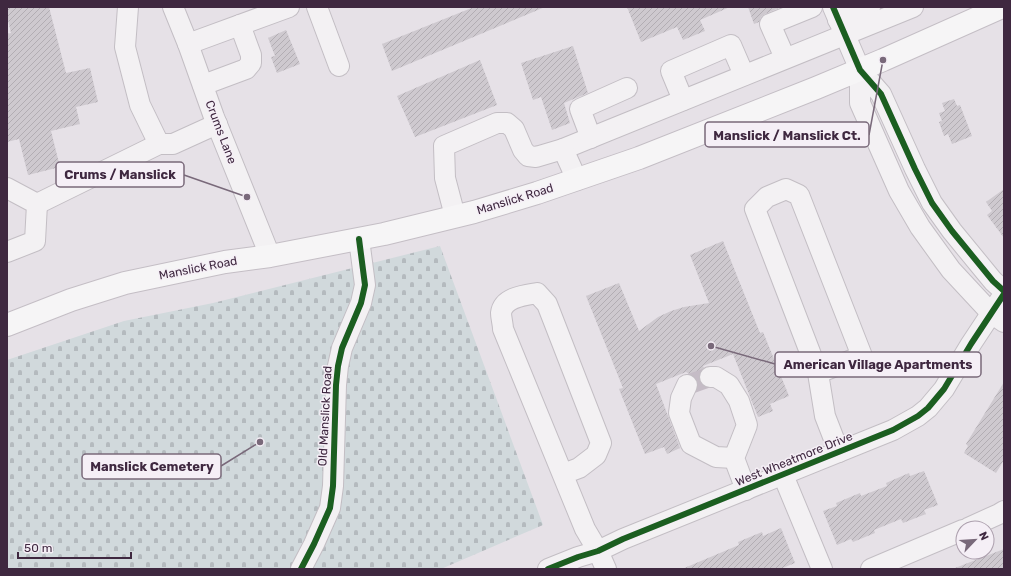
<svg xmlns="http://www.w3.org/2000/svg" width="1011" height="576" font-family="Rubik,sans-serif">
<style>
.cemetery{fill:url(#cemetery-stones)}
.building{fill:url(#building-hatch)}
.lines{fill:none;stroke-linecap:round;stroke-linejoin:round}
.minor-tunnel{stroke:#c5bcc6;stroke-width:20;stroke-dasharray:20 10;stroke-linecap:butt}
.minor-casing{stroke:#c3bec4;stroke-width:22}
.major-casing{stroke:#c4bec5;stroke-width:24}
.minor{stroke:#f3f1f3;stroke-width:20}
.major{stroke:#f6f5f6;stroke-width:22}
.cycleway-casing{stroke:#f5eff6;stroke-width:8}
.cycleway{stroke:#1b5e20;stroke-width:6}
.labels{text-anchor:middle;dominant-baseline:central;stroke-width:3;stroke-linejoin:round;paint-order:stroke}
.street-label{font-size:12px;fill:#3f2840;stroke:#f5eff6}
.leader{fill:none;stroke:#79697a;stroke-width:1.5}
.callout-dot{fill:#79697a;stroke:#f5eff6;stroke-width:1.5}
.callout{fill:#f5eff6;stroke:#79697a;stroke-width:1.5}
.callout-label{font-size:13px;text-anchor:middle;font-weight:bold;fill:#3f2840}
</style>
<defs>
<pattern id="cemetery-stones" width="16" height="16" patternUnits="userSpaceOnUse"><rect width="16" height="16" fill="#d1d9dc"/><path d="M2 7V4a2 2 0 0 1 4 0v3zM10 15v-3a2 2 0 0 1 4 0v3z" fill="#b4babe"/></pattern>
<pattern id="building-hatch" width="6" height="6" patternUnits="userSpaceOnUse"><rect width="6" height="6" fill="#cec9cf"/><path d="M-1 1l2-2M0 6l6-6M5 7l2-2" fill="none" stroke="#b2adb3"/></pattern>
</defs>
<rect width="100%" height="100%" fill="#e6e1e7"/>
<!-- cemetery -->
<path class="cemetery" d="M440 246 543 525 441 569H7V360L124 321 213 303Z"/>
<!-- building -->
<g class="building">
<path d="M7 7H49L66 73 90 68 98 102 76 107 80 124 51 131 60 167 28 175 19 139 7 142V34L11 33 7 16Z"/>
<path d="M474 7H545L392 71 382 44Z"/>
<path d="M627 7H730L700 20 705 31 683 40 677 27 641 42Z"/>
<path d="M748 7H781L765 14 761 17 759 22 754 24Z"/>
<path d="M286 30 300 64 277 73 271 57 275 56 268 38Z"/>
<path d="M573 46 588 93 564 103 570 123 552 130 541 97 533 100 521 63Z"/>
<path d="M480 60 497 105 415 137 397 96Z"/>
<path d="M954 99 957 106 960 105 972 136 952 144 948 134 944 136 939 122 942 121 939 113 945 111 942 103Z"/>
<path d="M1004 189V238L987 215 992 211 986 202Z"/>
<path d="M723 241 760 333 763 332 789 396 770 404 773 411 758 417 733 354 703 366 704 368 700 372 699 377 702 385 698 386 696 378 686 372 656 384 680 448 667 454 664 447 645 454 619 389 623 388 586 296 619 283 639 331 658 317 671 311 684 307 709 303 690 255Z"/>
<path d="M1004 382V460L996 473 964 453 968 446 966 444Z"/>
<path d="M924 471 938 505 924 510 926 514 903 523 901 519 874 530 875 533 853 542 851 539 837 545 823 511 837 506 836 503 860 493 861 496 887 486 886 483 909 473 910 476Z"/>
<path d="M781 528 795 563 780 569H682L739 545 738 542 762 532 763 536Z"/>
<path d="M1004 549V569H955V568Z"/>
</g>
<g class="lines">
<!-- minor-tunnel -->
<path class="minor-tunnel" d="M687 385 710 377"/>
<!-- minor casing -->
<g class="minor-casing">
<g id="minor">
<path d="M128 7 125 47 140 105 159 144H173L217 124"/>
<path d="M173 7 188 44 214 117 270 256"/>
<path d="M317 7 339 66"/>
<path d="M833 7 860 70 881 94 915 169 932 203 952 231 993 281 1004 291"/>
<path d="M838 20 870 7"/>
<path d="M188 44 289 7"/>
<path d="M785 58 770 24 812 7"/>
<path d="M860 70V103L899 191 920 227 951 270 991 313 1004 322"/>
<path d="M203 85 246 69 251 63V55L240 25"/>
<path d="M683 100 671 71 731 45 744 75"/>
<path d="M591 138 580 109 627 88"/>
<path d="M563 149 913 7"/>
<path d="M7 188 37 204 35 241 7 252"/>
<path d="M37 204 159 144"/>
<path d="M455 216 445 178 444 146 497 123H507L514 129 523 150 528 156 536 157 563 149 577 180"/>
<path d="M818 373 755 209 767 197 786 189 799 195 862 356 818 373 825 416 839 452"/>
<path d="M710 377H716L729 385 739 401 747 425 734 458 746 490"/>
<path d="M687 385 681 398 679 413 691 444 716 457 734 458"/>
<path d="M563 474 579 468 596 455 601 443 547 304 537 293C525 295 503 297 501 313 501 318 503 324 503 329L585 529 598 551 606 569"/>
<path d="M783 475 822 569"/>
<path d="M968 528 999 514 1004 511"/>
<path d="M301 569 314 544 330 508 333 486 336 385 338 366 342 348 361 303 365 285 359 239"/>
<path d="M548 569 578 557 598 551 623 539 893 430 918 416 928 408 944 389 971 344 1004 294"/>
<path d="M871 569 963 530"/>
</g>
</g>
<!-- major casing -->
<g class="major-casing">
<path id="major" d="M7 325 71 300 125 283 225 262 270 256 384 234 474 212 537 193 639 158 816 88 883 60 1002 7"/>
</g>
<!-- minor -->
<use href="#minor" class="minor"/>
<!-- major -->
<use href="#major" class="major"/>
<!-- cycleway casing -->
<g class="cycleway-casing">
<g id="cycleway">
<path d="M833 7 860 70 881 94 915 169 932 203 952 231 993 281 1004 291"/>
<path d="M301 569 314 544 330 508 333 486 336 385 338 366 342 348 361 303 365 285 359 239"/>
<path d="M548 569 578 557 598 551 623 539 893 430 918 416 928 408 944 389 971 344 1004 294"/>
</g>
</g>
<!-- cycleway -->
<use href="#cycleway" class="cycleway"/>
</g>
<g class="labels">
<!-- street labels -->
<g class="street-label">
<text transform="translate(221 132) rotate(69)">Crums Lane</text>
<text transform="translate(515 199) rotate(-17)">Manslick Road</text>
<text transform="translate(198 268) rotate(-11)">Manslick Road</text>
<text transform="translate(325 416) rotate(-87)">Old Manslick Road</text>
<text transform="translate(794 459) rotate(-22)">West Wheatmore Drive</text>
</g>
</g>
<!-- callouts -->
<path class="leader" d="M883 60L869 135M247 197L184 175M711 346L775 364M260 442L221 466"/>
<g class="callout-dot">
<circle cx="883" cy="60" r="4"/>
<circle cx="247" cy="197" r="4"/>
<circle cx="711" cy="346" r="4"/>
<circle cx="260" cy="442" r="4"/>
</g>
<g class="callout">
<rect x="705" y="122" width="164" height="25" rx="4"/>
<rect x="56" y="162" width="128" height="25" rx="4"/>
<rect x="775" y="352" width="206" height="25" rx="4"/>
<rect x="82" y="454" width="139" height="25" rx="4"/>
</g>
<g class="callout-label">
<text x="787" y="140">Manslick / Manslick Ct.</text>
<text x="120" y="179">Crums / Manslick</text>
<text x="878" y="369">American Village Apartments</text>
<text x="152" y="471">Manslick Cemetery</text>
</g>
<!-- border -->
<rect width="1011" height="576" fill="none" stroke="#3f2840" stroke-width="16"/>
<!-- north arrow -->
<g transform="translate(975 540) rotate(65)"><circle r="19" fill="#f5eff6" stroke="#ac9fad"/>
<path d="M0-3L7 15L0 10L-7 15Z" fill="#79697a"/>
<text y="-6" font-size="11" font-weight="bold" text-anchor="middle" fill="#3f2840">N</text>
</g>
<!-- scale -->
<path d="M18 552v6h113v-6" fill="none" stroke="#3f2840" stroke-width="2"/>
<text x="24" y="552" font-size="12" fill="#3f2840" stroke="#f5eff6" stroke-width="3" paint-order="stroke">50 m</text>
</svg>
